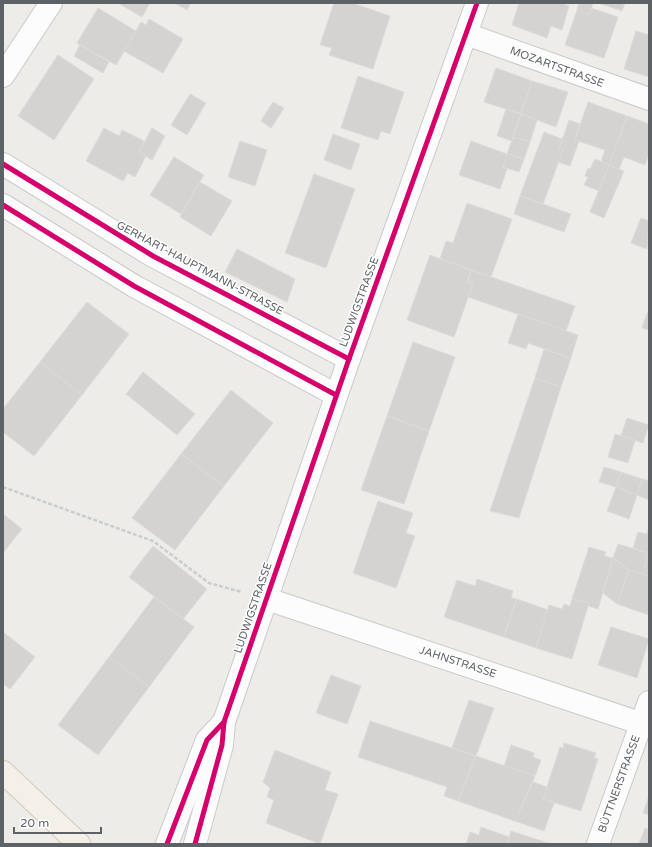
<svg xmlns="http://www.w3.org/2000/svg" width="652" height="847" font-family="'Varela Round',sans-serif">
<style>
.building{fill:#d4d3d1;stroke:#dddbd8}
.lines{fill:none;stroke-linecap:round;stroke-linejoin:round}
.street-casing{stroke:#c9c9c9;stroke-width:24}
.secondary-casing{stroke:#cacaca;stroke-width:24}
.primary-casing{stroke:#d6cab6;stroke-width:24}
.path{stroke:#cacecb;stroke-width:2.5;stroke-dasharray:4 2;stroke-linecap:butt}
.street{stroke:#fcfcfc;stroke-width:22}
.secondary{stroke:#fcfcfc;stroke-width:22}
.primary{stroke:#f3f0e9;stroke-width:22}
.cycleway-casing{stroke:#fff;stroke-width:8}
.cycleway{stroke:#d6006c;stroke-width:5}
.labels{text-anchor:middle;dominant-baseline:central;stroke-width:3;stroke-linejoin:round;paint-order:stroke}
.street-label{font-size:11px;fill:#5d6266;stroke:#fff}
</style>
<rect width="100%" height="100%" fill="#eeece8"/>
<!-- building -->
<g class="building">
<path d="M118 3H150L142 17Z"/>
<path d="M174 3H191L187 10Z"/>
<path d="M334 3H352L390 16 373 69 329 55 332 48 320 45Z"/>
<path d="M519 3H565L564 4 569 6 562 30 551 26 547 38 512 25Z"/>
<path d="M579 3H593L589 15 577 10Z"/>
<path d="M598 3H625L622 11Z"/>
<path d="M98 8 136 31 116 65 77 43Z"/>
<path d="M591 8 618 17 604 58 565 45 577 10 589 15Z"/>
<path d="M149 19 183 39 163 73 124 51 141 22 146 25Z"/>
<path d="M636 31 649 35V77L624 69Z"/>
<path d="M80 45 109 62 103 73 74 56Z"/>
<path d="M58 55 94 79 54 140 18 116Z"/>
<path d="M496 68 532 81 521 114 484 102Z"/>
<path d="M358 76 404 92 390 134 381 131 378 140 341 128Z"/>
<path d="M532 81 568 92 556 127 521 114Z"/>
<path d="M190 94 206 103 187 135 171 125Z"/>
<path d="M273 102 284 108 271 128 261 121Z"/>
<path d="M588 102 627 116 609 165 601 162 605 150 575 140Z"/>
<path d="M506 109 521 114 512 141 497 136Z"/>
<path d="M521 114 537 120 530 142 513 137Z"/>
<path d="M627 116 649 124V153L645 165 624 157 619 169 609 165Z"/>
<path d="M569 120 580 124 575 140 579 141 570 166 558 162 563 150 559 149Z"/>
<path d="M104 128 119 136 122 130 144 141 139 152 146 156 135 177 128 173 123 181 86 161Z"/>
<path d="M152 128 165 136 152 160 139 152Z"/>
<path d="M544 132 562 139 559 149 563 150 543 204 520 196Z"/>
<path d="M333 134 360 144 351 170 324 160Z"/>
<path d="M513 137 530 142 524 159 507 154Z"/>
<path d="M240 141 267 150 255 186 228 177Z"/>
<path d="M471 141 507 154 503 167 507 169 500 189 459 175Z"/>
<path d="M507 154 524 159 519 172 503 167Z"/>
<path d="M174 157 204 175 181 214 150 195Z"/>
<path d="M595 159 609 165 599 191 584 185 588 177 585 176 588 168 590 169Z"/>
<path d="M609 165 624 171 604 218 590 212Z"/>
<path d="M314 174 355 189 326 268 285 253Z"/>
<path d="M200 182 232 201 211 236 180 217Z"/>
<path d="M520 196 571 214 564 232 514 214Z"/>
<path d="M467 203 512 219 491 277 440 259 446 241 453 243Z"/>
<path d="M641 218 649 221 647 249 631 243Z"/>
<path d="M237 249 295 279 287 302 225 272Z"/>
<path d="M430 255 471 270 467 282 473 284 454 337 407 320Z"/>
<path d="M471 270 575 306 566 331 468 297 473 284 467 282Z"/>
<path d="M87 302 129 334 82 395 40 362Z"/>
<path d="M647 313H649V330L642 328Z"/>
<path d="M518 314 578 335 571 358 528 343 526 349 508 343Z"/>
<path d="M413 342 455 357 429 431 387 416Z"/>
<path d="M544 349 571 358 561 387 535 378Z"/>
<path d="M40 362 82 395 34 456 3 432V409Z"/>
<path d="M143 372 195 414 177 435 126 394Z"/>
<path d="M535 378 561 387 519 518 490 511Z"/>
<path d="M231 390 273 423 224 486 181 454Z"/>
<path d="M387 416 429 431 404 504 361 490Z"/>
<path d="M627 418 649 425 643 443 621 436Z"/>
<path d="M615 434 635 440 628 463 608 457Z"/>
<path d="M181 454 224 486 175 550 132 518Z"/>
<path d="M604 467 621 472 616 487 599 482Z"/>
<path d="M621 472 642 479 637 495 616 487Z"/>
<path d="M642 479 649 481V500L637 495Z"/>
<path d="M616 487 637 495 629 519 607 511Z"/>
<path d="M378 501 413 513 406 533 415 536 396 588 353 573Z"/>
<path d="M3 514 22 529 3 553Z"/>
<path d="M649 527V553L633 548 638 532 647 534Z"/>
<path d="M618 544 648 553 643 575 629 570 613 558Z"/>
<path d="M153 546 207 589 183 619 129 577Z"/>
<path d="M589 547 606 552 604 556 613 558 598 609 588 606 589 603 572 599Z"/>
<path d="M648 553H649V576L643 575Z"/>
<path d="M613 558 629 570 617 604 603 593Z"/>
<path d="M629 570 649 576V615L617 604Z"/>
<path d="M477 579 513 591 511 598 517 599 504 637 444 617 457 580 475 586Z"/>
<path d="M154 597 194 627 149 687 109 657Z"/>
<path d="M517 599 548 610 536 648 504 637Z"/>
<path d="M572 599 589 603 572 659 536 648 549 605 562 609 564 604 570 606Z"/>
<path d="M611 627 649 639 637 678 598 665Z"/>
<path d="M3 632 35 657 10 689 3 684Z"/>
<path d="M109 657 149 687 98 755 58 725Z"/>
<path d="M331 675 361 686 347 724 316 713Z"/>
<path d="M469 700 494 708 476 756 452 748Z"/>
<path d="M370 721 476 756 458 801 444 796 447 787 358 757Z"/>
<path d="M564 743 596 753 594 758 598 759 581 811 543 799 560 747 563 748Z"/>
<path d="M511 745 534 753 533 757 541 760 535 776 504 766Z"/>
<path d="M275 750 331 772 325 790 338 794 320 844 266 823 274 800 267 797 270 788 263 782Z"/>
<path d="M476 756 535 776 515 821 458 801Z"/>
<path d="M533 782 547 787 543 799 554 803 544 831 515 821Z"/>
<path d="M649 796V815L643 813Z"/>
<path d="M481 827 509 837 507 844H466L470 832 479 835Z"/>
<path d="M645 828 649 830V844H639Z"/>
<path d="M511 831 551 844H507Z"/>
</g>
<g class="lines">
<!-- street casing -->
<g class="street-casing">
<g id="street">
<path d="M466 34 649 99"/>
<path d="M3 76 51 3"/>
<path d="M3 164 153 256 349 359"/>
<path d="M3 205 134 286 336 395"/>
<path d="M267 599 649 726"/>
<path d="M598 844 649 702"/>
</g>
</g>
<!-- secondary casing -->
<g class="secondary-casing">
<g id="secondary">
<path d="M167 844 207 740 224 722"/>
<path d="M195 844 222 745 224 722 349 359 477 3"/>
</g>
</g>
<!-- primary casing -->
<g class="primary-casing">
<path id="primary" d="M3 772 79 844"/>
</g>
<!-- path -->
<path class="path" d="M3 487 153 541 209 583 242 592"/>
<!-- street -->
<use href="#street" class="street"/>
<!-- secondary -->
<use href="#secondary" class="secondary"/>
<!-- primary -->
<use href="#primary" class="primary"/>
<!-- cycleway casing -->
<g class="cycleway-casing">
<g id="cycleway">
<path d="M3 164 153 256 349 359"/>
<path d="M3 205 134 286 336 395"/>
<path d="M167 844 207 740 224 722"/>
<path d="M195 844 222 745 224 722 349 359 477 3"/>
</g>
</g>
<!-- cycleway -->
<use href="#cycleway" class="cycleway"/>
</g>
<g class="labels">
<!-- street labels -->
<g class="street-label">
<text transform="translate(557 67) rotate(20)">MOZARTSTRASSE</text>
<text transform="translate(200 268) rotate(28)">GERHART-HAUPTMANN-STRASSE</text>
<text transform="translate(359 302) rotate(-70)">LUDWIGSTRASSE</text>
<text transform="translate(253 608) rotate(-71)">LUDWIGSTRASSE</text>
<text transform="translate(458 662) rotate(18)">JAHNSTRASSE</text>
<text transform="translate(619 784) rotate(-70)">BÜTTNERSTRASSE</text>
</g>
</g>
<!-- border -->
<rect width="652" height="847" fill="none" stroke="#5d6266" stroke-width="8"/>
<!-- scale -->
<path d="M14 827v6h87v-6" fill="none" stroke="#5d6266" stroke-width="2"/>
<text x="20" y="827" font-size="12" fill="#5d6266" stroke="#ffffff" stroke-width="3" paint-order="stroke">20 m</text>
</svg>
